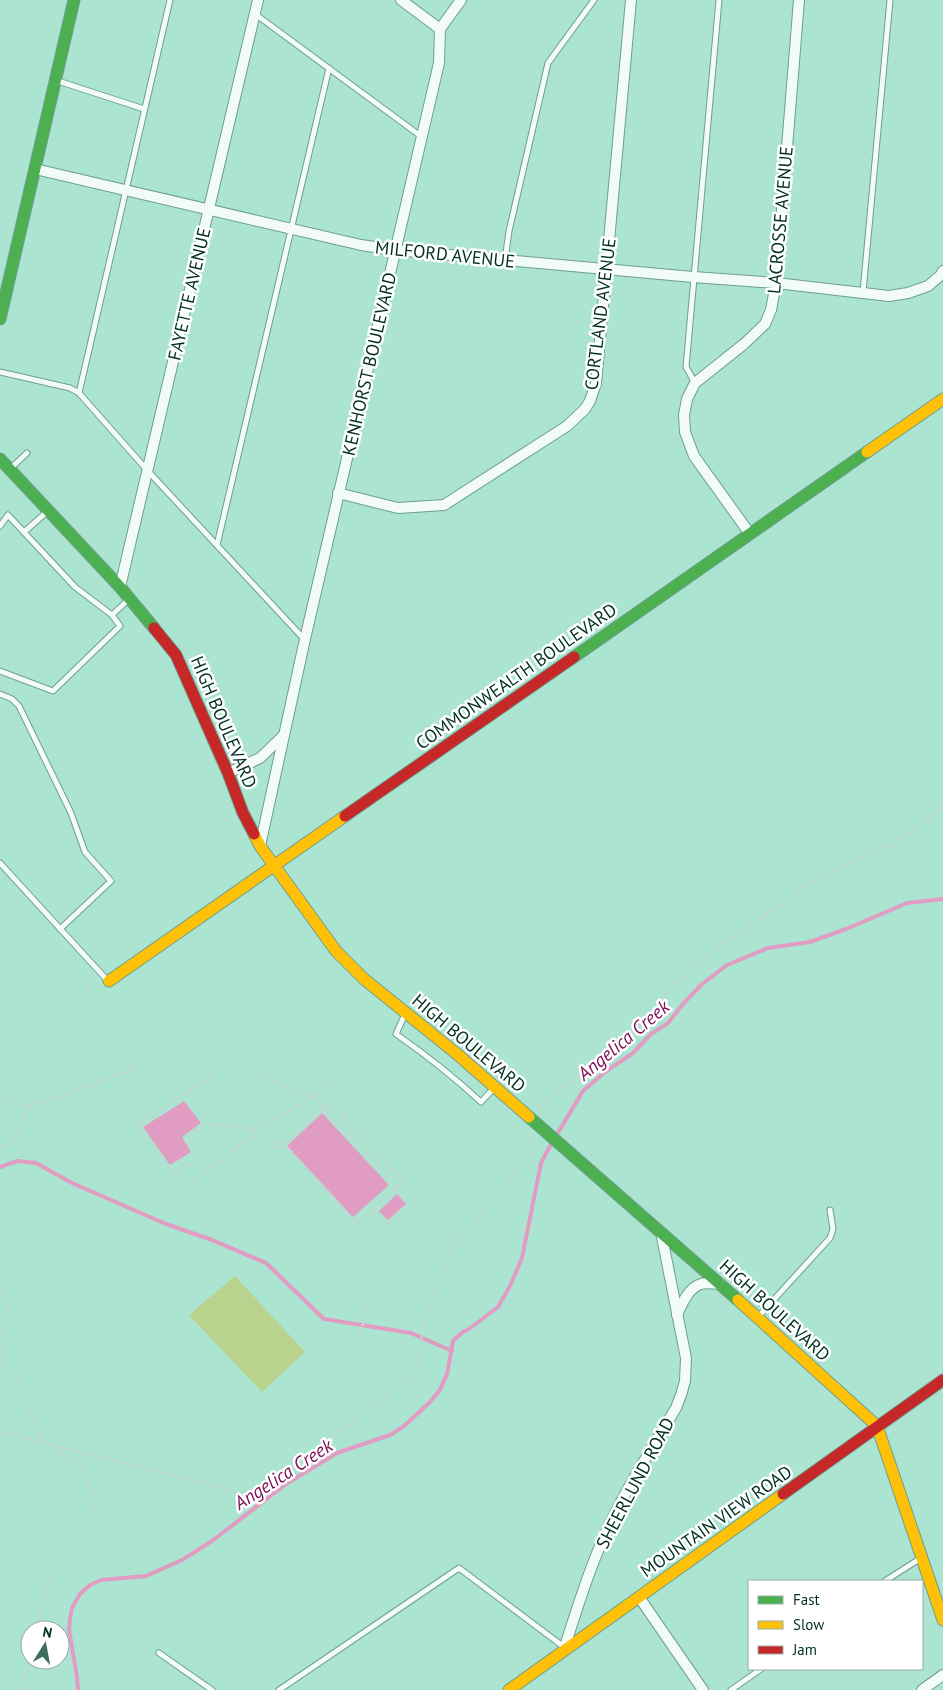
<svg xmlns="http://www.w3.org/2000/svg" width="943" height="1690" font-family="'PT Sans',sans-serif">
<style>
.green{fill:#b9d28c}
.water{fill:#e09cc3}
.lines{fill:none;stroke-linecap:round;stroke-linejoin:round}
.stream{stroke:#e09cc3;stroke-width:4}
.lane-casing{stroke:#6e9f90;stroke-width:7}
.street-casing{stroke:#6e9f90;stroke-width:12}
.fast-casing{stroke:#6e9f90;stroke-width:13}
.slow-casing{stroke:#6e9f90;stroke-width:13}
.jam-casing{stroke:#6e9f90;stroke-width:13}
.path{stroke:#c4d6cf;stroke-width:2.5;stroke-dasharray:2.5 2.5;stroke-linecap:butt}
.lane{stroke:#f2fbf8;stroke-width:5}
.street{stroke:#f2fbf8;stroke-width:10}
.fast{stroke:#4caf50;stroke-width:11}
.slow{stroke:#ffc107;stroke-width:11}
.jam{stroke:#c62828;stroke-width:11}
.labels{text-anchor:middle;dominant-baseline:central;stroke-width:5;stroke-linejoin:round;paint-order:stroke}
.street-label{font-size:18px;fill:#013023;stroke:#fff}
.water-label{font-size:19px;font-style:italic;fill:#801157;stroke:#fff}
</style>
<rect width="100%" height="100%" fill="#abe4d0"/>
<!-- green -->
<path class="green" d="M235 1276 305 1352 262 1392 189 1315Z"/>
<!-- water -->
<g class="water">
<path d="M184 1101 201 1123 182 1137 191 1152 170 1165 143 1127Z"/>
<path d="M322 1113 389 1185 353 1217 287 1146Z"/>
<path d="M397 1194 406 1204 388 1220 379 1211Z"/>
</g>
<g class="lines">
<!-- stream -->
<g class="stream">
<path d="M556 1136 583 1091 605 1072 633 1053 651 1034 668 1023 683 1004 701 985 727 965 768 948 810 942 846 929 907 903 943 899"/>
<path d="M0 1167 17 1161 36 1163 72 1183 166 1224 212 1240 266 1263 324 1319 411 1333 452 1351"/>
<path d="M78 1690 77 1677 69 1630 70 1619 72 1608 80 1594 90 1585 101 1580 146 1576 182 1560 212 1541 286 1484 337 1453 390 1435 404 1426 430 1402 440 1390 447 1374 453 1341 463 1332 469 1329 498 1307 510 1286 522 1258 541 1163 552 1142"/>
</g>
<!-- lane casing -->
<g class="lane-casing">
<g id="lane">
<path d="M170 0 79 393 147 470 304 639"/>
<path d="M255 14 422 137"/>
<path d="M58 81 144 109"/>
<path d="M505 260 509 231 548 63 594 0"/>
<path d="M863 292 890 0"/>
<path d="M0 372 70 388 79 393"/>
<path d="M695 383 686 367 719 0"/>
<path d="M10 469 27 453"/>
<path d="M0 526 8 515 75 587 112 615 120 626 53 691 0 671"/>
<path d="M24 532 48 511"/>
<path d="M217 545 329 68"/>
<path d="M112 615 129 599"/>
<path d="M0 694 12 699 19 706 71 813 85 852 111 881 60 929"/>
<path d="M0 863 108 981"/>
<path d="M405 1014 396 1034C426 1055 454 1077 481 1102L493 1089"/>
<path d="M758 1317 830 1238 833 1229 830 1210"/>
<path d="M885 1581 921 1558"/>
<path d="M159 1653 212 1690"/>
<path d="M279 1690 459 1568 564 1647"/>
<path d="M731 1690 761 1669"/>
</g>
</g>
<!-- street casing -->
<g class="street-casing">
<g id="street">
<path d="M401 0 440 29"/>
<path d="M35 169 361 245 395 250 693 277 776 283 889 296 908 293 928 286 941 275 943 271"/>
<path d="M338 493 398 508 444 505 567 426 585 409 590 401 596 383 631 0"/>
<path d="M750 534 694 456 685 432 684 415 687 399 695 383 744 344 765 324 771 310 776 283 799 0"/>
<path d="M120 587 258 0"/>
<path d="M228 773 260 758 284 735"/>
<path d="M260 846 305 639 439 63 440 29 461 0"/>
<path d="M677 1315C682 1304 688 1288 701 1284 706 1282 715 1284 721 1284"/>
<path d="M639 1597 703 1690"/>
<path d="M566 1649V1643C581 1596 596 1548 620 1504 637 1471 657 1440 676 1408L681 1395 685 1381 686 1358 661 1232"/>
<path d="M922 1690 943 1675"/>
</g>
</g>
<!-- fast casing -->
<g class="fast-casing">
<g id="fast">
<path d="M0 319 74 0"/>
<path d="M0 459 120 587 154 628"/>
<path d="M574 657 867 452"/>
<path d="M529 1117 738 1300"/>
</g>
</g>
<!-- slow casing -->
<g class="slow-casing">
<g id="slow">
<path d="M867 452 943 399"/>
<path d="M254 834 260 846 336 951 364 979 457 1054 529 1117"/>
<path d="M109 981 345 816"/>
<path d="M738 1300 877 1426 943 1620"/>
<path d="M509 1690 783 1494"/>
</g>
</g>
<!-- jam casing -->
<g class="jam-casing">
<g id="jam">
<path d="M154 628 176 655 228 773 243 813 254 834"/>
<path d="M345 816 574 657"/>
<path d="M783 1494 943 1380"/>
</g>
</g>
<!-- path -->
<g class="path">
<path d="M250 1069 262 1077 312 1097 338 1112 404 1180 398 1187"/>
<path d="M213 1074 138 1126 174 1175 199 1158 185 1138 204 1124 258 1129 312 1097 330 1085 338 1078"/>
<path d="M0 1095 29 1107"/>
<path d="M538 1107 618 1046 642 1024 679 980 709 955 824 873 891 846 943 807"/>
<path d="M322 1108 398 1187 357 1224 288 1148 268 1146 269 1142 287 1143 322 1108 326 1105"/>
<path d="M342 1116 346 1111"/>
<path d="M517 1138 518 1126"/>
<path d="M0 1148 16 1140 29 1107 135 1069 85 997 91 975"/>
<path d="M187 1186 252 1136 258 1129"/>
<path d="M374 1209 387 1223 407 1204 395 1189"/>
<path d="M452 1248 454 1221"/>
<path d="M0 1285 8 1306 0 1361 16 1377 41 1440"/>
<path d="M359 1346 367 1302"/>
<path d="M0 1431 251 1496 296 1468 416 1372 425 1319 452 1249 536 1148 525 1133"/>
<path d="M37 1630 50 1578 97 1505 81 1463 46 1443"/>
<path d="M22 1690 30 1658"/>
</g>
<!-- lane -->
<use href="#lane" class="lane"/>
<!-- street -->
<use href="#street" class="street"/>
<!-- fast -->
<use href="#fast" class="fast"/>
<!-- slow -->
<use href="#slow" class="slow"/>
<!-- jam -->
<use href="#jam" class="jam"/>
</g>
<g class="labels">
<!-- street labels -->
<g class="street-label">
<text transform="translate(780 220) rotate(-85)">LACROSSE AVENUE</text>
<text transform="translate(445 254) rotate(6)">MILFORD AVENUE</text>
<text transform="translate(189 294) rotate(-77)">FAYETTE AVENUE</text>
<text transform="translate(600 314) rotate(-83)">CORTLAND AVENUE</text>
<text transform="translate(369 364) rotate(-77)">KENHORST BOULEVARD</text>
<text transform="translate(516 676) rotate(-35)">COMMONWEALTH BOULEVARD</text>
<text transform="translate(224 722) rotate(67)">HIGH BOULEVARD</text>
<text transform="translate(469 1043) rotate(40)">HIGH BOULEVARD</text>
<text transform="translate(775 1310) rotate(42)">HIGH BOULEVARD</text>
<text transform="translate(635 1483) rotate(-62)">SHEERLUND ROAD</text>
<text transform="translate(716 1521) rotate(-35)">MOUNTAIN VIEW ROAD</text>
</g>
<!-- water labels -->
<g class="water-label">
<text transform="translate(623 1040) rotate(-40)">Angelica Creek</text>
<text transform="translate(283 1474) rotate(-33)">Angelica Creek</text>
</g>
</g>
<!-- legend -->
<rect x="748" y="1580" width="175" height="90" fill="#ffffff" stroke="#99aca7"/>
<rect x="758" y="1596" width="25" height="8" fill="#4caf50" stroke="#99aca7"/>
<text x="793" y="1605" font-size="15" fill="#013023">Fast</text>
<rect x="758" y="1621" width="25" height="8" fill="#ffc107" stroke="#99aca7"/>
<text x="793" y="1630" font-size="15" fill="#013023">Slow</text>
<rect x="758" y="1646" width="25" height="8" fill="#c62828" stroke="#99aca7"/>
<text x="793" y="1655" font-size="15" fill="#013023">Jam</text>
<!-- north arrow -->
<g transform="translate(45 1645) rotate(11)"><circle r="24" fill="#ffffff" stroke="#99aca7"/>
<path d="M0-4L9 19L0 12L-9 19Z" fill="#3c6f60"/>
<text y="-8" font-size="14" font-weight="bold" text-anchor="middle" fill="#013023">N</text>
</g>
</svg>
